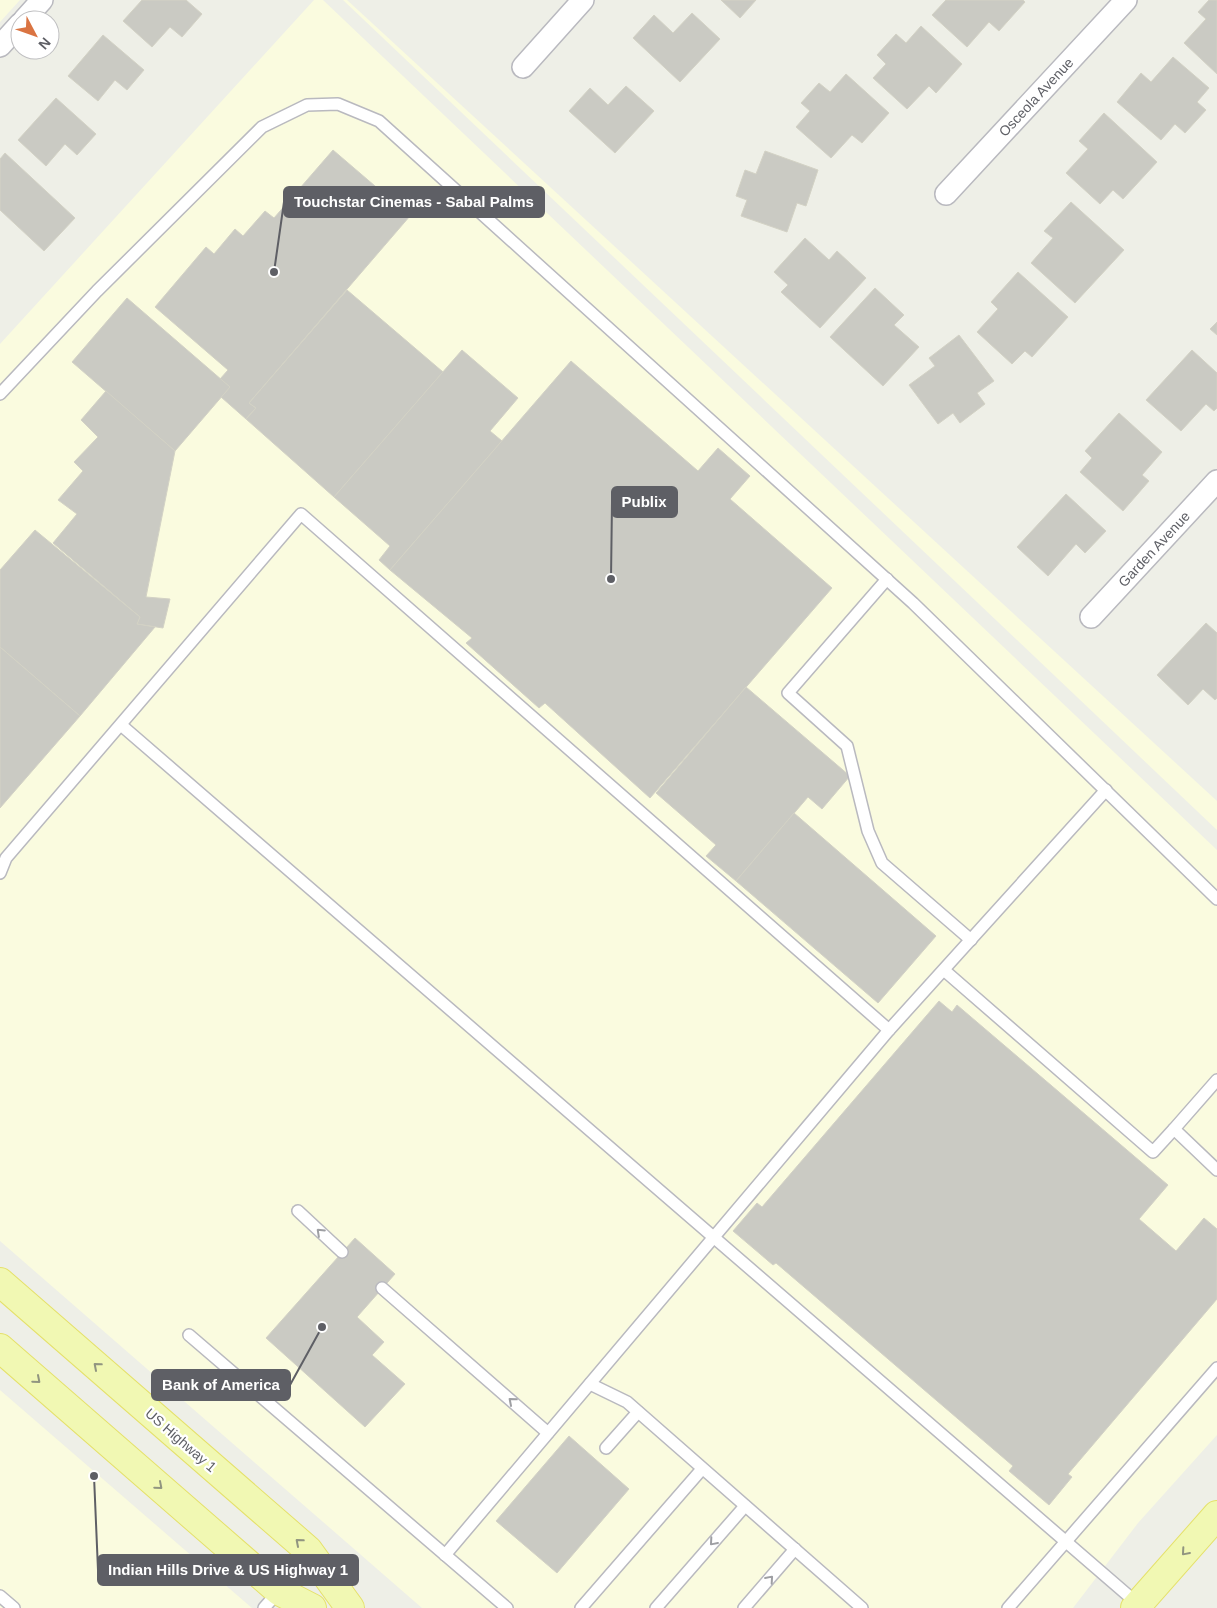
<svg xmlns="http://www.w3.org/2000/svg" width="1217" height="1608" font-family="Helvetica,sans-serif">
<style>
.commercial{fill:#fafbdf}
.building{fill:#cacac3;stroke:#d3d2c5}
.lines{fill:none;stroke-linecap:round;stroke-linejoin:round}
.lane-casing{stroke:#b9b9bf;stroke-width:14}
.street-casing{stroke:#b9b9bf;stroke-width:24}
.primary-casing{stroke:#e5e16a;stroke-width:30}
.lane{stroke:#fff;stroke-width:11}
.street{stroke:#fff;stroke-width:21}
.primary{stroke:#f1f8b3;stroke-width:28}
.oneway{stroke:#9e9fa3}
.oneway2{stroke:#919580}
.labels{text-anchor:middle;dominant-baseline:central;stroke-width:4.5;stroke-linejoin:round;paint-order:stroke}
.street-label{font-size:14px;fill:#5e5f65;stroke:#fff}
.leader{fill:none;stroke:#5e5f65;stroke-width:2}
.callout-dot{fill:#5e5f65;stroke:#fff;stroke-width:2}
.callout{fill:#5e5f65;stroke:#5e5f65;stroke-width:2}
.callout-label{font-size:15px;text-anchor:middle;font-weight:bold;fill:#fff}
</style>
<rect width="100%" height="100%" fill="#eeefe7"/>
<!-- commercial -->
<g class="commercial">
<path d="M0 0H20L0 22Z"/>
<path d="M314 0H323L1217 850V1435L1138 1523 1073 1608H422L0 1241V344Z"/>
<path d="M343 0H347L1217 801V830Z"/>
<path d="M0 1390 252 1608H0Z"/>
</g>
<!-- building -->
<g class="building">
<path d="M142 0H186L202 14 182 37 170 27 152 47 123 21Z"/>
<path d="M721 0H756L740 18Z"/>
<path d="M946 0H1023L1025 2 999 31 989 22 967 47 932 15Z"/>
<path d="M1209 0H1217V74L1184 43 1206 19 1198 12Z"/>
<path d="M692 13 720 39 680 82 633 38 654 15 673 33Z"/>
<path d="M921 26 962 64 936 93 929 86 907 109 873 78 886 64 877 55 896 34 906 43Z"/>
<path d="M103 35 144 70 127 90 115 80 98 101 68 76Z"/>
<path d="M1173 57 1209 88 1197 102 1206 110 1185 133 1175 124 1161 140 1117 102 1141 73 1151 82Z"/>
<path d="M846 74 889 113 862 143 852 135 831 158 796 127 810 111 801 103 819 83 830 92Z"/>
<path d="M626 86 654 111 615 153 569 111 590 88 608 105Z"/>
<path d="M56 98 96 134 77 155 65 144 46 166 18 140Z"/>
<path d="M1104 113 1157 162 1123 199 1113 190 1100 204 1066 173 1088 149 1079 141Z"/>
<path d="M333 150 410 216 249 403 256 408 246 419 221 397 230 387 220 379 228 370 155 307 206 247 214 254 235 229 243 236 265 211 274 218Z"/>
<path d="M765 151 818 170 806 206 797 203 787 232 741 216 747 200 736 196 745 170 756 174Z"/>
<path d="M5 153 75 218 44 251 0 210V159Z"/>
<path d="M1071 202 1124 250 1075 303 1031 263 1053 238 1044 231Z"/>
<path d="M805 238 829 260 837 251 866 278 820 328 781 292 788 285 774 272Z"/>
<path d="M1018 272 1068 317 1032 357 1025 351 1012 364 977 332 998 309 991 302Z"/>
<path d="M875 288 904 315 894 325 919 347 883 386 830 337Z"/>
<path d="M347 290 443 372 334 497 246 419 256 408 249 403Z"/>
<path d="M127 298 230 387 175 451 72 362Z"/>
<path d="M1217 322V335L1210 329Z"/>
<path d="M959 335 994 381 977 393 985 404 960 423 953 413 938 424 909 385 935 366 929 358Z"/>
<path d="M462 350 518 398 490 431 502 441 390 570 379 560 390 546 334 497Z"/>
<path d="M1192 350 1217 373V408L1214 411 1206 404 1181 431 1146 400Z"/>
<path d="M571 361 698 471 718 448 750 476 730 499 832 588 650 798 545 703 539 708 466 643 472 638 390 570Z"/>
<path d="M106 391 175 451 146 597 170 599 163 628 137 624 140 617 53 543 77 514 58 500 83 471 74 462 98 437 81 420Z"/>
<path d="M1119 413 1162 452 1142 475 1149 481 1123 511 1080 472 1092 458 1085 451Z"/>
<path d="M1066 494 1106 531 1085 553 1076 544 1048 576 1017 547Z"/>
<path d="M35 530 140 617 137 624 155 627 80 716 0 647V570Z"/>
<path d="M1206 623 1217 633V698L1215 700 1203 689 1188 705 1157 675Z"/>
<path d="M0 647 80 716 0 808Z"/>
<path d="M746 687 850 776 822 809 808 797 736 881 706 856 716 845 656 793Z"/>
<path d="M794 813 936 936 878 1003 736 881Z"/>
<path d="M939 1001 952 1012 957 1005 1168 1185 1139 1219 1176 1251 1204 1218 1217 1229V1299L1068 1474 1072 1477 1049 1505 1009 1471 1013 1466 776 1263 773 1265 733 1231 757 1203 762 1207Z"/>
<path d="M355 1238 395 1274 357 1317 384 1342 372 1355 405 1384 365 1427 266 1338Z"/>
<path d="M569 1436 629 1489 557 1573 496 1521Z"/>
</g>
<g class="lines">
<!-- lane casing -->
<g class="lane-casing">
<g id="lane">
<path d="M0 394 97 291 262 127 307 105 338 104 379 121 913 603 1217 899"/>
<path d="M887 579 788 693 847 746 868 831 882 863 971 940"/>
<path d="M121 725 1138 1604"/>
<path d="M0 873 6 858 301 514 889 1030"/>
<path d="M945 971 1153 1152 1174 1129"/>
<path d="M1217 1080 1174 1129 1217 1170"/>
<path d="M298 1211 342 1252"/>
<path d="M382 1288 548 1433"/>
<path d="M189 1335 507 1608"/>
<path d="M590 1384 627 1402 862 1608"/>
<path d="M606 1448 638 1412"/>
<path d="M445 1555 889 1030 1106 790"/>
<path d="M0 1596 14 1608"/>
<path d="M264 1608 279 1591"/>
<path d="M581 1608 702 1469"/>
<path d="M656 1608 745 1506"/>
<path d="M744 1608 795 1549"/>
<path d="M1008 1608 1217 1368"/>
</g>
</g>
<!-- street casing -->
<g class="street-casing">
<g id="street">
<path d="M24 20 42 0"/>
<path d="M0 46 20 24"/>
<path d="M523 67 583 0"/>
<path d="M946 194 1126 0"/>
<path d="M1091 617 1217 481"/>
</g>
</g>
<!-- primary casing -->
<g class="primary-casing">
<g id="primary">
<path d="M0 1282 308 1550 350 1608"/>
<path d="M0 1348 279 1591 312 1608"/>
<path d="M1135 1608 1217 1515"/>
</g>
</g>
<!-- lane -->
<use href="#lane" class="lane"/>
<!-- street -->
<use href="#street" class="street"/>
<!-- primary -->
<use href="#primary" class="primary"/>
</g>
<!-- one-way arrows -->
<defs><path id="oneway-chevron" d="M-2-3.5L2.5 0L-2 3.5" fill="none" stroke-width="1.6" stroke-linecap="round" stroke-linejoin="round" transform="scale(1.25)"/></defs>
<g class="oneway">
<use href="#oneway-chevron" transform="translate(320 1232) rotate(-137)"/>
<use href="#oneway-chevron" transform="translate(512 1401) rotate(-139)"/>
<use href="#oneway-chevron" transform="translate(713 1542) rotate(131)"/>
<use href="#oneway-chevron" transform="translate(770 1579) rotate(-49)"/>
</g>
<g class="oneway2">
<use href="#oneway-chevron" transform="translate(97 1366) rotate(-139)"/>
<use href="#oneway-chevron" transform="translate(37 1380) rotate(41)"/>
<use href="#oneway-chevron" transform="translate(159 1486) rotate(41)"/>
<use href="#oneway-chevron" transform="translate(299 1542) rotate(-139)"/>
<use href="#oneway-chevron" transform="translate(1185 1552) rotate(131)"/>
</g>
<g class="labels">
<!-- street labels -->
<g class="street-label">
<text transform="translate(1036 97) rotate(-47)">Osceola Avenue</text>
<text transform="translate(1154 549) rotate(-47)">Garden Avenue</text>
<text transform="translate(181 1440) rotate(41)">US Highway 1</text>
</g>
</g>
<!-- callouts -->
<path class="leader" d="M274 272L284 202M611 579L612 502M322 1327L290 1385M94 1476L98 1570"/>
<g class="callout-dot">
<circle cx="274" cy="272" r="5"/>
<circle cx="611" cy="579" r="5"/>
<circle cx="322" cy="1327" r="5"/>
<circle cx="94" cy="1476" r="5"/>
</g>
<g class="callout">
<rect x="284" y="187" width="260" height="30" rx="5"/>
<rect x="612" y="487" width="65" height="30" rx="5"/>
<rect x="152" y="1370" width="138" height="30" rx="5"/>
<rect x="98" y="1555" width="260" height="30" rx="5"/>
</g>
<g class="callout-label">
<text x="414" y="207">Touchstar Cinemas - Sabal Palms</text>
<text x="644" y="507">Publix</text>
<text x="221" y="1390">Bank of America</text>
<text x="228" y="1575">Indian Hills Drive &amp; US Highway 1</text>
</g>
<!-- north arrow -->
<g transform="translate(35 35) rotate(131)"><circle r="24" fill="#ffffff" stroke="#bfbfc1"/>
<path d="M0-4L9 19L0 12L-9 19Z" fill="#da7442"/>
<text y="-8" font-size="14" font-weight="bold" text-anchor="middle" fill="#5e5f65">N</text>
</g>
</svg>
